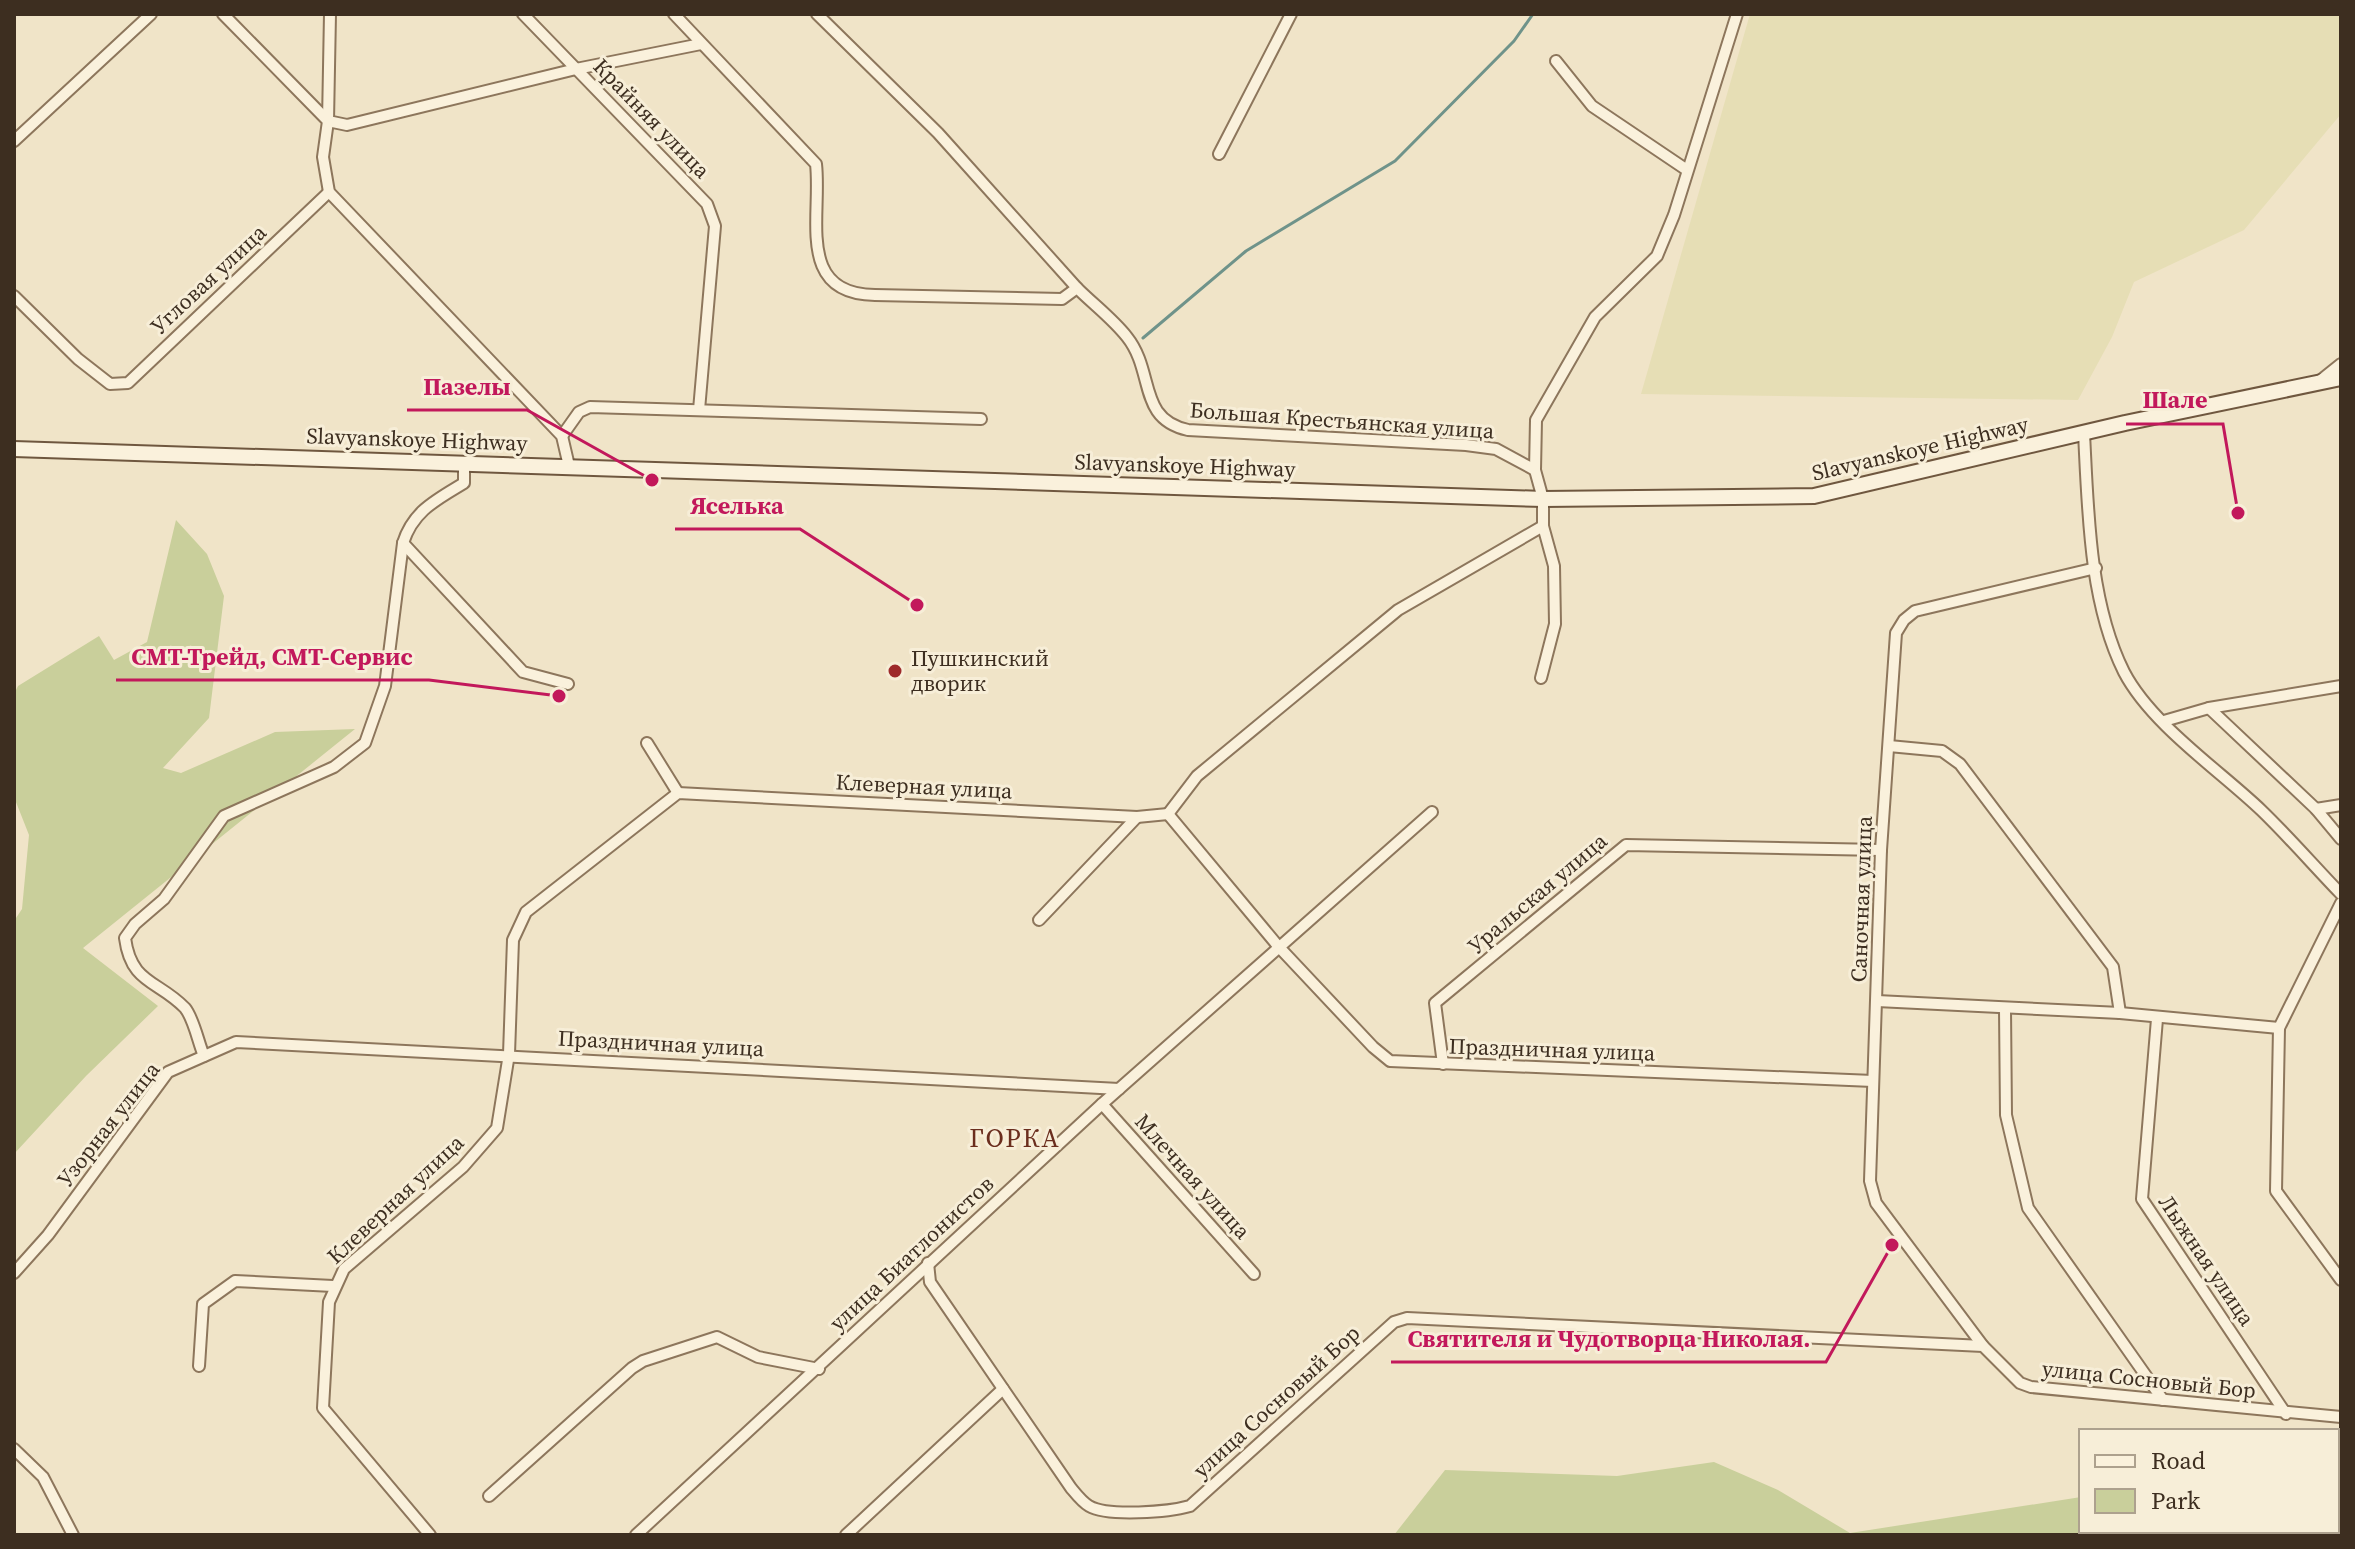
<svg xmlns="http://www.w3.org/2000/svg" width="2355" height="1549" font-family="'Source Serif 4',serif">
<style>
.farmland{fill:#e6deb5}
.green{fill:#c9cf9b}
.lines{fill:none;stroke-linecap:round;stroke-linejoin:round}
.stream{stroke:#6f938a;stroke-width:3}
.minor-casing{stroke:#8d765c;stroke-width:14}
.secondary-casing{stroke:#6f573f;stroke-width:18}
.minor{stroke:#faf1dc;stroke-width:10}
.secondary{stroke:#faf1dc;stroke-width:14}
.poi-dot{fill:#9e2a2b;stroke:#f7eed8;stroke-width:3}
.labels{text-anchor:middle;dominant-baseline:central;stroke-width:6;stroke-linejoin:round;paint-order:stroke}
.street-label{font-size:22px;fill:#3d2e20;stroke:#f7eed8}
.poi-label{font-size:22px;fill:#3d2e20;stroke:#f7eed8;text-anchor:start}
.quarter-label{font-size:26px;letter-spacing:2px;fill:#6b2e1e;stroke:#f7eed8}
.leader{fill:none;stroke:#c2185b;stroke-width:3}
.callout-dot{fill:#c2185b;stroke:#f7eed8;stroke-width:3}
.callout-label{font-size:24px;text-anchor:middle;font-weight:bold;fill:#c2185b;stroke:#f7eed8;stroke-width:6;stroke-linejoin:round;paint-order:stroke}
</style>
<rect width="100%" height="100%" fill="#f0e4c8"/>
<!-- farmland -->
<path class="farmland" d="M1750 14H2341V114L2244 230 2134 282 2112 337 2078 400 1641 394Z"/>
<!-- green -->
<g class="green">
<path d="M176 520 207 554 224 596 209 718 163 768 181 773 275 732 355 729 83 948 158 1006 86 1076 14 1154V921L22 909 29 835 14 797V694L18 686 99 636 114 660 147 642Z"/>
<path d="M2337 1457H2341V1535H1394L1445 1470 1617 1476 1714 1462 1778 1490 1850 1533 2081 1497V1531H2337Z"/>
</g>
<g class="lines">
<!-- stream -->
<path class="stream" d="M1143 338 1246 251 1395 161 1514 41 1533 14"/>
<!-- minor casing -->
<g class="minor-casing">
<g id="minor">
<path d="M223 14 328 121 323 157 329 192 562 436 569 466"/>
<path d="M330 14 328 121 347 125 576 69 701 44"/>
<path d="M523 14 707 204 715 226 699 410"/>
<path d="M674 14 816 164C822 216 795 294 875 295L1062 299 1077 288C1093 304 1113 319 1127 337 1155 372 1137 419 1188 430L1466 445 1496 449 1535 470"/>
<path d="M817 14 938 133 1077 288"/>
<path d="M1556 61 1592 106 1687 170"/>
<path d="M14 141 151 14"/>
<path d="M1219 154 1291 14"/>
<path d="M14 296 78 359 110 384 128 383 329 192"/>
<path d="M2321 380 2341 364"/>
<path d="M2084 433C2088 510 2089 602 2124 672 2151 724 2219 770 2261 810 2289 837 2314 866 2341 894"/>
<path d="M562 436 579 412 590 407 981 419"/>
<path d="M403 543 523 672 568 684"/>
<path d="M1541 678 1555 624 1554 566 1543 526V499L1535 470 1536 420 1595 317 1657 256 1674 215 1737 14"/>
<path d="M2209 708 2316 809 2341 839"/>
<path d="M2164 721 2209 708 2341 686"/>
<path d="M647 743 678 793"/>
<path d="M1889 746 1942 751 1960 764 2113 967 2120 1013"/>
<path d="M2316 809 2341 805"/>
<path d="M1168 814 1278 946 1373 1047 1390 1061 1873 1081"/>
<path d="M1168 814 1197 776 1398 610 1543 526"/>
<path d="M1039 920 1137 817"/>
<path d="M1877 1001 2120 1013 2279 1028 2341 903"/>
<path d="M2005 1009 2006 1115 2028 1208 2163 1400"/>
<path d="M2157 1019 2142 1199 2286 1414"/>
<path d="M2279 1028 2276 1191 2341 1280"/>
<path d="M204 1056C198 1042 194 1019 185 1008 158 980 131 984 125 938L135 924 164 899 224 816 334 767 365 743 385 686 403 543C413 511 436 500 464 483V462"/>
<path d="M1443 1064 1435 1003 1626 845 1881 850"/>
<path d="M1102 1104 1254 1274"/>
<path d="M928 1263 930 1282 1071 1488C1076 1494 1082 1502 1089 1506 1108 1517 1169 1512 1190 1506L1394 1322 1407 1318 1983 1346 2020 1383 2031 1387 2341 1417"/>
<path d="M14 1273 48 1235 168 1072 236 1042 1119 1089"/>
<path d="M1983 1346 1876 1203 1870 1181 1881 850 1896 633 1904 620 1915 611 2096 568"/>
<path d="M199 1366 203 1304 235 1281 333 1286"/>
<path d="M14 1449 43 1477 73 1535"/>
<path d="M489 1496 632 1368 643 1361 717 1337 758 1357 819 1369"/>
<path d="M430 1535 323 1408 329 1302 344 1269 463 1167 497 1128 509 1054 513 940 526 912 678 793 1137 817 1168 814"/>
<path d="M636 1535 1102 1104 1432 812"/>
<path d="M846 1535 1003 1389"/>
</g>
</g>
<!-- secondary casing -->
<g class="secondary-casing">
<path id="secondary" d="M14 449 1543 499 1814 496 2125 423 2341 378"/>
</g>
<!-- minor -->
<use href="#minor" class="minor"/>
<!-- secondary -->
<use href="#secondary" class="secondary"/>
</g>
<!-- markers -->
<circle class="poi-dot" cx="895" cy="671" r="8"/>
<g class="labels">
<!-- street labels -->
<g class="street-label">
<text transform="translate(652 118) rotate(46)">Крайняя улица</text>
<text transform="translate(208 279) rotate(-43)">Угловая улица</text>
<text transform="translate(1342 420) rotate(4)">Большая Крестьянская улица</text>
<text transform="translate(417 439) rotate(2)">Slavyanskoye Highway</text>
<text transform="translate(1920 448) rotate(-13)">Slavyanskoye Highway</text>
<text transform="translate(1185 465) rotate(2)">Slavyanskoye Highway</text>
<text transform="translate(924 786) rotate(3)">Клеверная улица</text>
<text transform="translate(1537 893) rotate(-40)">Уральская улица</text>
<text transform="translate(1861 899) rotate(-88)">Саночная улица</text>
<text transform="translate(661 1043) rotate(3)">Праздничная улица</text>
<text transform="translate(1552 1049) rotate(2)">Праздничная улица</text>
<text transform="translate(108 1124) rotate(-52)">Узорная улица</text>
<text transform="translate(1193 1176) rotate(48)">Млечная улица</text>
<text transform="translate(395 1199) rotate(-43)">Клеверная улица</text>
<text transform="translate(911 1253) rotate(-43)">улица Биатлонистов</text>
<text transform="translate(2207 1260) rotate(56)">Лыжная улица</text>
<text transform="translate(2149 1379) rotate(6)">улица Сосновый Бор</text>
<text transform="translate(1276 1401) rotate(-42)">улица Сосновый Бор</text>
</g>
<!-- poi labels -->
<g class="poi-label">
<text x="911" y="658">Пушкинский<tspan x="911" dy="25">дворик</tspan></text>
</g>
<!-- quarter labels -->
<g class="quarter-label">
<text x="1015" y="1138">ГОРКА</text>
</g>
</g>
<!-- callouts -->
<path class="leader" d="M652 480L527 410H407M2238 513L2223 424H2126M917 605L800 529H675M559 696L429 680H116M1892 1245L1826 1362H1391"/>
<g class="callout-dot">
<circle cx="652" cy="480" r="8"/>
<circle cx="2238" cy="513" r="8"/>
<circle cx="917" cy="605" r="8"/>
<circle cx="559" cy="696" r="8"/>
<circle cx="1892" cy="1245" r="8"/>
</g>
<g class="callout-label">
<text x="467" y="395">Пазелы</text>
<text x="2175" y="408">Шале</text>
<text x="737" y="514">Яселька</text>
<text x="272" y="665">СМТ-Трейд, СМТ-Сервис</text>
<text x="1609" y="1347">Святителя и Чудотворца Николая.</text>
</g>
<!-- border -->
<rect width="2355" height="1549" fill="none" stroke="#3d2e20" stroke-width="32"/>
<!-- legend -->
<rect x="2079" y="1429" width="260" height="104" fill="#f7eed8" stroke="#ada18e" stroke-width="2"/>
<rect x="2095" y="1455" width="40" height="12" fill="#faf1dc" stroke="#ada18e" stroke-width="2"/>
<text x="2151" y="1469" font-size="24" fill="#3d2e20">Road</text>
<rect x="2095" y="1489" width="40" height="24" fill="#c9cf9b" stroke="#ada18e" stroke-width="2"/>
<text x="2151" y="1509" font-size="24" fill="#3d2e20">Park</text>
</svg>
